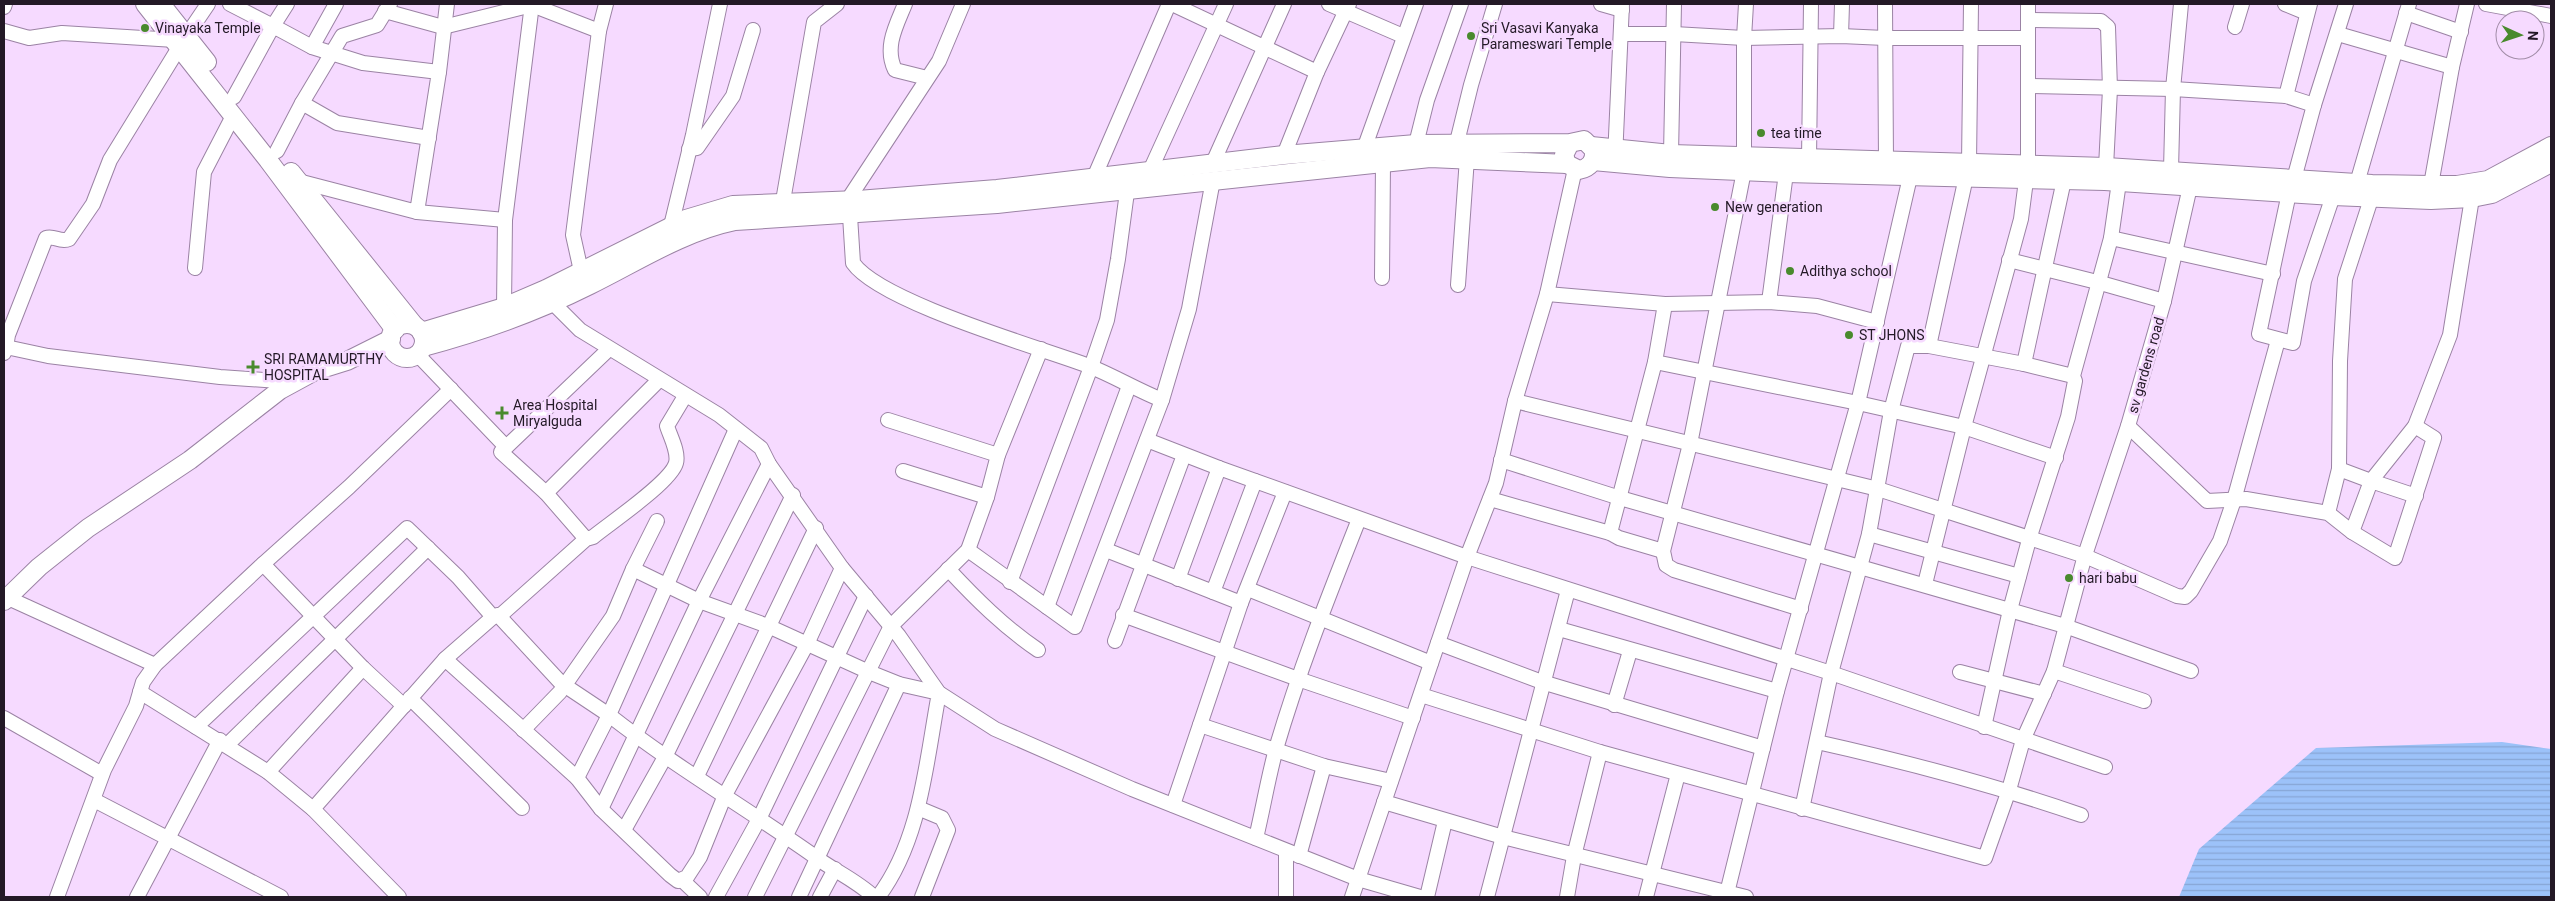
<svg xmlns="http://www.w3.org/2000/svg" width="2555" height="901" font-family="Roboto,sans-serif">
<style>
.water{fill:url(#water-rules)}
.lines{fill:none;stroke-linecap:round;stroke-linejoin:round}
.minor-casing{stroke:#9b83a4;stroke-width:16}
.major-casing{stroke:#9b83a4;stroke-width:20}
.minor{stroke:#fff;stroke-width:14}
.major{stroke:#fff;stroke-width:18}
.poi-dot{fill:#498a2d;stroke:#f6daff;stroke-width:2}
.labels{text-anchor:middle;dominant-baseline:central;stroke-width:5;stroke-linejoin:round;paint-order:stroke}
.poi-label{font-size:14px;fill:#231926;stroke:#f6daff;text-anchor:start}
.street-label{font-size:14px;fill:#231926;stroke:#f6daff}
</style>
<defs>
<pattern id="water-rules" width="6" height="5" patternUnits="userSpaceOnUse" patternTransform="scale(1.25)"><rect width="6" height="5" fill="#9cc2f9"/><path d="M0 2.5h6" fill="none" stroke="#86a6d5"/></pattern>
</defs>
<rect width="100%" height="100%" fill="#f6daff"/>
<!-- water -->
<path class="water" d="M2502 742 2551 749V897H2179L2199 849 2316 748Z"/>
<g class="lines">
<!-- minor casing -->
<g class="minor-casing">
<g id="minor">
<path d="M230 4 273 26 287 4"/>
<path d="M905 4C896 26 884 47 895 70L927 78"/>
<path d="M963 4 939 61 851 195 849 200 853 263C880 302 1038 347 1089 366 1114 376 1137 390 1162 400"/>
<path d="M1172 4 1317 72"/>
<path d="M1329 4 1403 36"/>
<path d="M1601 4 1622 10"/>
<path d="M1746 4 1744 38V171L1690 444 1663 551 1666 565 1674 570 1801 609"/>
<path d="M1885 4 1886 162"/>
<path d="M2285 4 2307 13"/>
<path d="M2486 4 2551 16"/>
<path d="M4 7 5 4"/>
<path d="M385 11 443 27 532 5 599 31"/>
<path d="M2406 13 2461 32"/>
<path d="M2028 20 2101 21 2108 27 2110 89 2106 167"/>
<path d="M2235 27 2242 4"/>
<path d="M4 31 29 38 62 33 175 40"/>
<path d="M1621 34H1674L1744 38 1841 36 1885 38H2027"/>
<path d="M2338 34 2452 67"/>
<path d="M187 35 208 4"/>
<path d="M1841 36 1842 4"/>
<path d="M312 47 336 4"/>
<path d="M439 72 447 4"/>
<path d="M2029 86 2173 89 2286 96 2314 105"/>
<path d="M2286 96 2310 4"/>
<path d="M234 97 273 26 312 47 363 63 439 72 417 212 298 181"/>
<path d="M302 103 337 123 429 138"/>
<path d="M1457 142 1471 85 1495 4"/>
<path d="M1416 144 1427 100 1461 4"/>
<path d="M689 149 697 148 733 96 753 30"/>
<path d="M1364 149 1416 4"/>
<path d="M277 151 302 103 342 36 377 25 390 4"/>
<path d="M1671 154 1674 4"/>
<path d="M1284 155 1317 72 1349 4"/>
<path d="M1615 158 1622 4"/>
<path d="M1809 159 1811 4"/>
<path d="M1969 163 1971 4"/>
<path d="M1212 165 1284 4"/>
<path d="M2171 170 2173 89 2181 4"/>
<path d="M1149 173 1226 4"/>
<path d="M2294 179 2314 105 2346 4"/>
<path d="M1093 180 1169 4"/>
<path d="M2357 183 2409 4"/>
<path d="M2431 185 2452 67 2467 4"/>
<path d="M2289 193 2259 334 2293 343 2304 281 2333 196"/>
<path d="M2371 199 2345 279 2340 361 2339 469 2371 481 2415 426 2450 335 2472 198"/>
<path d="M783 201 814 22 837 4"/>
<path d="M417 212 505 220"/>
<path d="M671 226 693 135 720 4"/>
<path d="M2111 238 2273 274"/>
<path d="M2009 260 2097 282 2164 301"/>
<path d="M195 268 204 172 233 116"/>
<path d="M581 271 573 235 599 31 606 4"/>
<path d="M1382 278 1383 163"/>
<path d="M1458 285 1467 158"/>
<path d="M1547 294 1665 304 1769 302 1817 306 1877 322"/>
<path d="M548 295 552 302 580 330 719 415 761 448 769 464 842 568 899 636 939 693 995 729 1132 789 1358 879 1420 897"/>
<path d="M1769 302 1786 173"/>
<path d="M504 307 505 220 532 4"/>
<path d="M4 346 6 347 8 335 46 238C54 235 60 243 69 239L93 204 110 160 180 46"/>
<path d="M1929 346 1966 177"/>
<path d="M4 353 6 347 48 356 220 377 293 382"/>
<path d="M417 354 506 447"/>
<path d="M1655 362 1858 403 1964 427 2056 458"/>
<path d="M2024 364 2064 180"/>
<path d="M1515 401 1878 489 2085 556 2177 596 2185 597 2191 591 2220 541 2234 500 2278 340"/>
<path d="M888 420 998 455"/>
<path d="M2128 426 2207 501 2246 499 2328 513 2352 532 2395 558 2434 438 2415 426"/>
<path d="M1147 440 1219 468"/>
<path d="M1501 460 1620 498 2065 626 2191 671"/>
<path d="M903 471 987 497"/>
<path d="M546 493 659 380"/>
<path d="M1490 499 1610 533 1619 538 1663 551"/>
<path d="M2328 513 2339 469"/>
<path d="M2352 532 2371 481 2416 496"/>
<path d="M1610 533 1655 362 1665 304"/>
<path d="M1869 534 2019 576"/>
<path d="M586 539 546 493 501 452 609 349"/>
<path d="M968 550 1075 627 1162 400 1189 309 1213 180"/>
<path d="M1106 550 1241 603"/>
<path d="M263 564 363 668 404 706"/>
<path d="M633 569 699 601 768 626 869 672 899 684 939 693C926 762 921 840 878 897"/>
<path d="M948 569C976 599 1004 627 1038 650"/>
<path d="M1178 579 1219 468 1467 557 1831 673 2105 767"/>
<path d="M1010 582 1091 367 1107 320 1118 259 1127 192"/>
<path d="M1925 584 1964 427 2021 219 2028 165V4"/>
<path d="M1248 589 1431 663"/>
<path d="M1213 592 1255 481"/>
<path d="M8 598 155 665"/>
<path d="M1047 607 1129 386"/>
<path d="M498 615 561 683 609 715 736 429"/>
<path d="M1123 615 1298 679 1413 718"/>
<path d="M1559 629 1777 691"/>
<path d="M1115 641 1184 455"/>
<path d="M1438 643 1542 682 1763 748"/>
<path d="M445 659 493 617 502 614 586 539 593 537C610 523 671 482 676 463 679 452 670 436 667 426L685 396"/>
<path d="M2054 671 2144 701"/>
<path d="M1960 672 2044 694"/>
<path d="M140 692 268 772 313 809"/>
<path d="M1421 695 1600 752 1985 858 2009 790 2023 740 2054 671 2085 555 2128 426 2164 301 2192 178"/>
<path d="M410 698 522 808"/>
<path d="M1614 705 1630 651"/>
<path d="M4 718 102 774"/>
<path d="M1200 725 1324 766 1391 781"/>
<path d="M196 727 407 528 458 577 493 617"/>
<path d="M1984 727 2010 610 2030 536 2068 417 2075 381 2073 376 2111 238 2119 182"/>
<path d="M523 730 560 692 613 616 633 569 657 521"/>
<path d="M1817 742C1907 762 1994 785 2081 815"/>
<path d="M227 745 428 548"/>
<path d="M268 772 363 668"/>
<path d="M697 776 816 528"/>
<path d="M577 778 601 809 670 875 678 881 687 877 700 857 725 795 807 644 842 568"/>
<path d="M94 800 281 897"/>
<path d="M1384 802 1503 837 1746 897"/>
<path d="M1173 805 1241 603 1285 492"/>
<path d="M918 808 942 818 948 830 922 897"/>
<path d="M601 809 699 601 769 464"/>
<path d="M1802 809 1831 673 1869 534 1891 411 1908 346H1929L2024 364 2073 376"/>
<path d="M624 830 665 757 793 495"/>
<path d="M1256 838C1263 809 1268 778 1276 749 1299 670 1329 595 1359 519"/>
<path d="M1286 851V897"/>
<path d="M1299 856 1324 766"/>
<path d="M682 880 700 897"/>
<path d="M57 897 104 770 136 706 143 682 155 665 263 564 349 487 451 389"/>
<path d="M137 897 220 740"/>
<path d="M399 897 313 809 445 659 577 778 609 715C674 766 746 808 814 856 834 871 856 880 874 897"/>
<path d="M716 897 759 819 866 596"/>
<path d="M755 897 891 626 968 550 987 497 998 455 1041 349"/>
<path d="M799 897 899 684"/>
<path d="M820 897 835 869"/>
<path d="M1352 897 1467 557 1496 483 1515 401 1547 294 1575 169"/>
<path d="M1427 897 1445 821"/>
<path d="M1487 897 1568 590"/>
<path d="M1567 897 1574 856 1600 752"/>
<path d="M1646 897 1678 774"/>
<path d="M1726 897 1777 691 1858 403 1910 177"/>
</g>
</g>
<!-- major casing -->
<g class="major-casing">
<g id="major">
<path d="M145 4 268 160 395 330"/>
<path d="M161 4 207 62"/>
<path d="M1591 146 1671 154 2106 167 2372 184 2431 185H2457L2488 180 2551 146"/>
<path d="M1593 161 1670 168 1786 173 2105 181 2333 196 2431 200 2472 198 2492 194 2551 163"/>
<path d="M291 172 414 325"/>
<circle cx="407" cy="341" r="17"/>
<path d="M421 332 504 307 546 289 686 219 733 205 858 200 997 189 1284 155 1416 144 1570 143 1584 140 1594 150C1595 161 1590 168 1579 170L1567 164 1564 155 1570 143"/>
<path d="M423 347C480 332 536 312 590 285 637 262 682 232 735 221L997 204 1430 158 1567 164"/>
<path d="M4 601 39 567 88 528 190 460 280 390 315 371 347 361 391 339"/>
</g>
</g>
<!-- minor -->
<use href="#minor" class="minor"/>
<!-- major -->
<use href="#major" class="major"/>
</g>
<!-- markers -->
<g class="poi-dot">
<circle cx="145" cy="28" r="5"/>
<circle cx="1471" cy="36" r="5"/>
<circle cx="1761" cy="133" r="5"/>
<circle cx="1715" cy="207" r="5"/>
<circle cx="1790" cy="271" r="5"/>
<circle cx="1849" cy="335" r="5"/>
<path d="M250.5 359.5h5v5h5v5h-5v5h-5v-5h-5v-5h5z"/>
<path d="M499.5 405.5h5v5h5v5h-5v5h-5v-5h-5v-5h5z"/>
<circle cx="2069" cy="578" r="5"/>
</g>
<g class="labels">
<!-- poi labels -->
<g class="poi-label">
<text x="155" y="28">Vinayaka Temple</text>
<text x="1481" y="28">Sri Vasavi Kanyaka<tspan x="1481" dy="16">Parameswari Temple</tspan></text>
<text x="1771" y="133">tea time</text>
<text x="1725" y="207">New generation</text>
<text x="1800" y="271">Adithya school</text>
<text x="1859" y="335">ST JHONS</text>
<text x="264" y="359">SRI RAMAMURTHY<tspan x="264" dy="16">HOSPITAL</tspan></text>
<text x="513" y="405">Area Hospital<tspan x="513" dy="16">Miryalguda</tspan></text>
<text x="2079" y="578">hari babu</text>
</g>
<!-- street labels -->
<g class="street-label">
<text transform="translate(2146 365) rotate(-74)">sv gardens road</text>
</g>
</g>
<!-- border -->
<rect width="2555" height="901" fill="none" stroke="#231926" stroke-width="10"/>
<!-- north arrow -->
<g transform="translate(2520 35) rotate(93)"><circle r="24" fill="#f6daff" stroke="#a28da8"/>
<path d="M0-4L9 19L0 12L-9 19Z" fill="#498a2d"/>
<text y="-8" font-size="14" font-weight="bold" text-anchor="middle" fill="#231926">N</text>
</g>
</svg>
